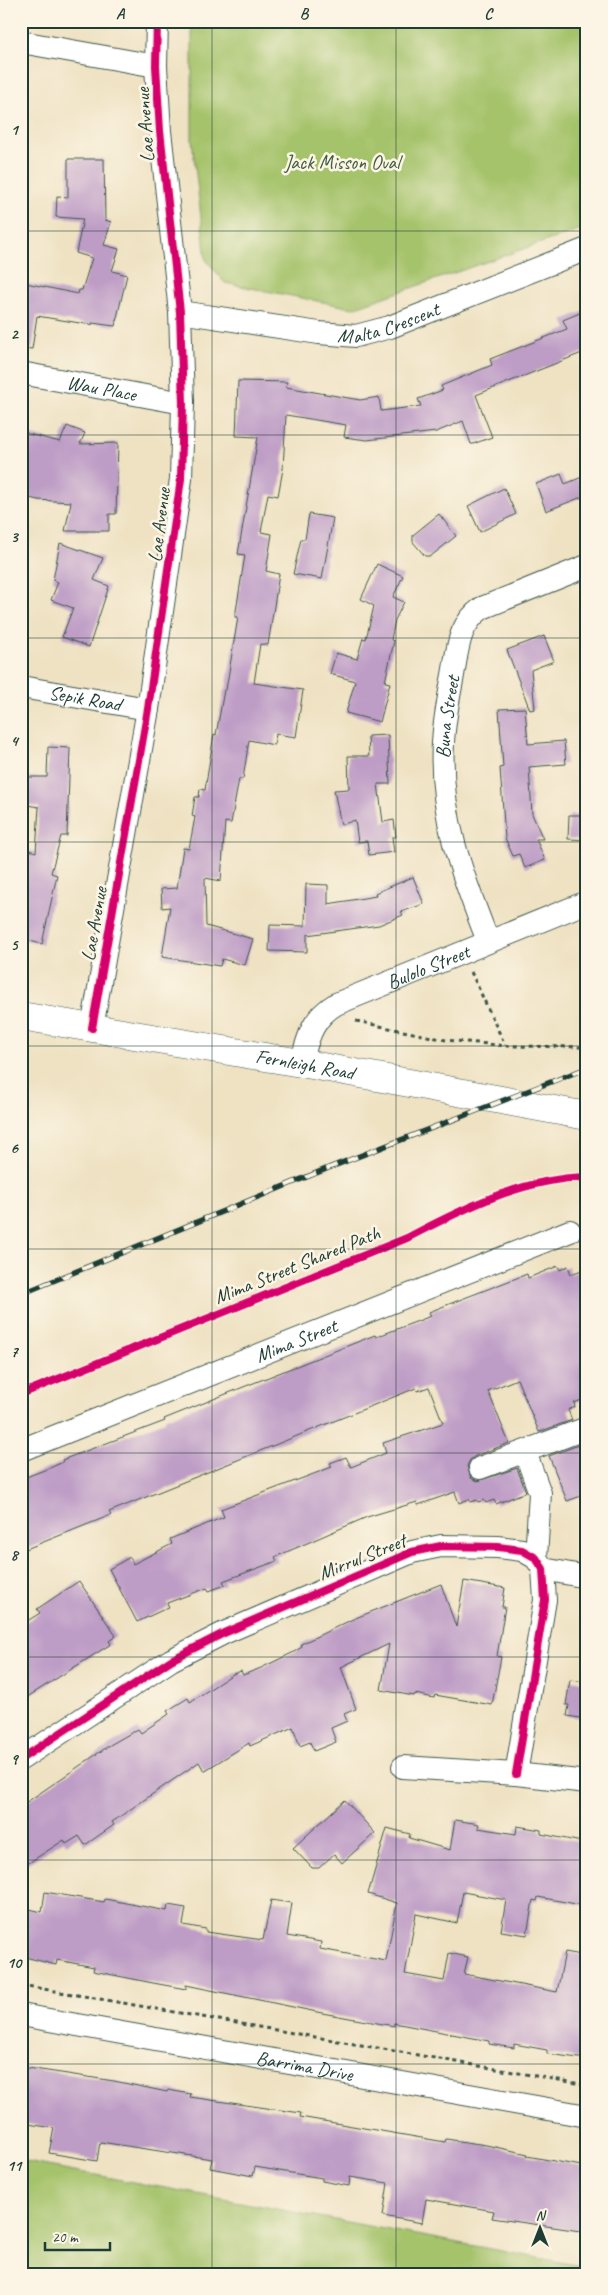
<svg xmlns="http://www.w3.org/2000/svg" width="608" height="2295" font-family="Caveat,sans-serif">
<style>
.green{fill:#a5c36b;stroke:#628050}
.building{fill:#bd9cc6}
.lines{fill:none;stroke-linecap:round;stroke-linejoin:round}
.minor-casing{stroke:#3e5649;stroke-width:24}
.tertiary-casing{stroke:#3e5649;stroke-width:29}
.path{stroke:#3e5649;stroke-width:3;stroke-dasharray:4 4;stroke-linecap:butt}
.minor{stroke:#fff;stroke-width:22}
.tertiary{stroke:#fff;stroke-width:28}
.rail-casing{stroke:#1f3d34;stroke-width:5.5}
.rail{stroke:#fcf5e5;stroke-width:4;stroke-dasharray:11;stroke-linecap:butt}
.cycleway-casing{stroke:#fcf5e5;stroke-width:11}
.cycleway{stroke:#d6006c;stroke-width:8}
.grid{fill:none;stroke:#1f3d34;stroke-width:1;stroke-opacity:0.55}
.labels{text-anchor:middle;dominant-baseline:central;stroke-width:5;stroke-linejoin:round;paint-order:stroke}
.street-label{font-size:20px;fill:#1f3d34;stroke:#fcf5e5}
.park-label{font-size:20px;fill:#405e42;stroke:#fcf5e5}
.neatline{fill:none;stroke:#1f3d34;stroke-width:2}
.grid-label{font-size:16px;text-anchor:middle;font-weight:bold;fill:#1f3d34}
</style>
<rect width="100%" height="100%" fill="#fcf5e5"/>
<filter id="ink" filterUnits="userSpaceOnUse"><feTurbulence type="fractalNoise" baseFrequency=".02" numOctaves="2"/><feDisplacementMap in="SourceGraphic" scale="10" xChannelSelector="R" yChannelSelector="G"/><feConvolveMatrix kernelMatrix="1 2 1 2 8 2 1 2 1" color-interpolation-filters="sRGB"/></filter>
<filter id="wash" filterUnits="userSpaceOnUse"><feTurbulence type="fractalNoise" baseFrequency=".0096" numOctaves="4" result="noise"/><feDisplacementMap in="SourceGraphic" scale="20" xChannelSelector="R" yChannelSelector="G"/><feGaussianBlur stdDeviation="1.12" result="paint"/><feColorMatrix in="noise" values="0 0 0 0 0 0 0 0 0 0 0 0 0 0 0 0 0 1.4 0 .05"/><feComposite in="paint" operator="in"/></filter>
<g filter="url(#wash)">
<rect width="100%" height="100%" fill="#efe2c3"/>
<!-- green -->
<g class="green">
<path d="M192 21H587V227L353 308 225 283 206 260 192 140Z"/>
<path d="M21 2161 587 2267V2274H21Z"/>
</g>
<g id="blocks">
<!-- building -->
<g class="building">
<path d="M68 159H104L105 220 111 222 104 245 119 249 112 271 127 275 115 326 92 323V325L37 316 32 349 21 348V282L78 294 79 290H82L92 258 76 253 83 219 56 217 57 196 68 197Z"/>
<path d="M587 310V351L476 395 492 437 473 444H471L463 421 436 432 367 440 344 437 346 425 286 415 283 469 278 496 268 494 261 532 272 534 266 571 279 574 268 645 260 644 254 683 303 690 296 737 276 734 274 745 249 740 243 779H239L231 823 225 822 221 881 205 878 206 926 253 939 245 965 222 959 220 966 162 957 170 907 162 908 161 889 177 888 183 848 189 849 195 817 192 816 195 797H199L200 789 205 790 214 734 216 735 224 690H226L238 617H235L245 555 238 554 258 437 236 436 238 381 287 382 286 387 360 400 379 397 381 411 421 406 418 399 443 390 441 386 492 365 490 359 567 329 563 320Z"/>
<path d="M67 426 85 433 80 444 118 443 116 514H109V531H65L71 502 38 500 21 496V448L25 433 60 442Z"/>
<path d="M561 474 565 484 587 475V495L546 511 536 484Z"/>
<path d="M504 488 516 514 480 532 468 506Z"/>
<path d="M309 514 333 518 322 579 293 574 301 539H305Z"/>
<path d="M439 514 456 536 431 556H425L413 542V535Z"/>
<path d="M60 543 103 558 94 580 109 586 89 647 62 637 73 608 51 600 58 582 53 580Z"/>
<path d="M377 564 403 576 393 597 404 602 395 620 391 640 394 641 385 682 390 683 380 722 346 713 355 681 330 674 336 653 357 659 363 638 366 639 374 606 361 599Z"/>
<path d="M544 636 554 661 531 670 535 709 530 710 507 650Z"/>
<path d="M525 708 528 744 564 741 566 764 529 767 532 814 543 839H536L545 860 525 868 519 854 513 856 505 838 500 768 503 767 499 709Z"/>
<path d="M388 735 390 784H378L383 822 394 820 396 837H392L394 852 369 855 367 841 358 842 355 820 341 825 334 790 349 789 348 756H369L368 736Z"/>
<path d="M48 747 70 748 67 836H61L51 873 57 875 42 944 21 939V848L36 852 39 807 21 804V777H47Z"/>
<path d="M569 815H587V840L568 839Z"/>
<path d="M413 877 424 904 401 912 403 915 379 925 307 935V952L269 951 270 925 305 926 306 884 328 885V904L376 896 375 893Z"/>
<path d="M558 1266 560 1270 568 1266 571 1274 587 1268V1398L574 1403 575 1407 568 1410 572 1420 539 1432 517 1379 488 1391 509 1443 475 1456 470 1460 467 1466 471 1478 478 1481 517 1468 526 1492 496 1504 494 1500 486 1503 484 1500 478 1502 477 1500 470 1502 469 1499 459 1503 455 1492 418 1505 417 1502 367 1517 275 1557 277 1561 223 1581 225 1585 209 1591 207 1588 167 1603 169 1607 137 1622 109 1569 130 1557 133 1564 172 1544 170 1539 224 1517 221 1509 332 1467 330 1463 346 1457 351 1467 386 1453 383 1443 443 1423 429 1387 417 1391 416 1388 297 1436 109 1512 111 1515 21 1551V1479L52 1467 63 1462 62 1460 165 1421 164 1419 241 1388 375 1335 376 1337 431 1316 429 1312 467 1297 527 1274 528 1278Z"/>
<path d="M587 1442V1494L567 1501 549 1456Z"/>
<path d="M79 1581 116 1636 109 1641 111 1644 21 1701V1625L40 1613 37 1609Z"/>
<path d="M464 1581 505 1588 502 1607H505L497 1656 501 1657 492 1705 435 1695 434 1698 415 1694 414 1696 381 1690 389 1644 341 1667 356 1709 344 1714 347 1721 331 1728 336 1742 314 1751 310 1742 300 1746 293 1727 250 1746 249 1743 204 1771 199 1762 112 1822 114 1825 85 1845 79 1836 66 1844 64 1840 21 1868V1806L110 1745 138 1729 141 1733 169 1714 167 1711 188 1698 190 1702 233 1674 241 1671 243 1675 261 1668 292 1653 302 1647 301 1644 353 1619 441 1584 456 1627Z"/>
<path d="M570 1680 587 1682V1719L567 1716 569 1705H566Z"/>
<path d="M345 1800 375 1833 342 1863 334 1854 319 1868H312L293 1848Z"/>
<path d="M455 1820 479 1824 478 1828 516 1834 517 1826 541 1830V1834L587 1843V1906L538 1897 537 1901 533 1900 527 1935 501 1931 506 1900 463 1892 457 1923 416 1914 405 1974 444 1981 449 1953 468 1957 464 1974 557 1992 565 1952 587 1956V2059L547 2054V2050L514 2044V2048L489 2044V2041L394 2023V2026L322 2013 186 1985V1989L153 1983 93 1971 94 1967 57 1960 56 1965 21 1956V1907L42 1912 45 1892 104 1902 105 1899 167 1911 168 1905 186 1908 183 1925 206 1929V1932L263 1940 271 1900 292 1903 287 1936 321 1942 320 1949 386 1961 397 1903 368 1894 387 1828 410 1834 409 1838 450 1850Z"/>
<path d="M21 2067 114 2081 167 2092 168 2090 191 2094 190 2097 301 2113 300 2117 445 2142 446 2139 486 2145 528 2154 527 2156 587 2167V2232L492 2218 494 2211 426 2199 422 2223 383 2216 388 2183 350 2177 349 2186 322 2181V2178L255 2167 253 2176 210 2168 212 2159 100 2142 97 2161 49 2153 54 2128 21 2123Z"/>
</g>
</g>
</g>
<g filter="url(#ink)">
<use href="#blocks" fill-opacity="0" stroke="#3e5649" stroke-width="1"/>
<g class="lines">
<!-- minor casing -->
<g class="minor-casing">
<g id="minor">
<path d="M21 42 156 66"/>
<path id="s1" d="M180 312 319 333 356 336 390 327 587 249"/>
<path id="s2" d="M21 373 183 403"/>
<path id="s3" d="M21 687 148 709"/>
<path id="s4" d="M488 941C462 875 439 815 443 743 444 720 449 697 453 675 458 648 458 625 482 608L587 566"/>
<path d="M92 1028 148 709 181 479 183 403 180 312 160 131 156 66 157 21"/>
<path id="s5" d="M301 1063C308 1038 312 1018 336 1004L587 902"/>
<path id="s6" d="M21 1450 570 1231"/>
<path d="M525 1452 540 1493 536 1558"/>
<path d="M480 1468 587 1428"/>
<path d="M543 1569 587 1577"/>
<path d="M21 1759 171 1660 224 1633 412 1552 441 1546 498 1547 522 1550 536 1558 543 1569 545 1600 516 1774"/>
<path d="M403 1767 516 1774 587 1782"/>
<path id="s7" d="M21 2015 587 2116"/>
</g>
</g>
<!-- tertiary casing -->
<g class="tertiary-casing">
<g id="tertiary">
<path id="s8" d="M21 1016 301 1063 587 1116"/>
</g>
</g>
<!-- path -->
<g class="path">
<path d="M471 972 505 1045"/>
<path d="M356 1021 446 1040 508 1046 587 1047"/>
<path d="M21 1985 587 2085"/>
</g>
<!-- minor -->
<use href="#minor" class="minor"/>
<!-- tertiary -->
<use href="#tertiary" class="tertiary"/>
<!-- rail casing -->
<g class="rail-casing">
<path id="rail" d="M21 1294 331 1167 587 1068"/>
</g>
<!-- rail -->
<use href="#rail" class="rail"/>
<!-- cycleway casing -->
<g class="cycleway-casing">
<g id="cycleway">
<path d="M92 1028 148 709 181 479 183 403 180 312 160 131 156 66 157 21"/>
<path d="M21 1394 407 1238C462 1209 524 1178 587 1177"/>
<path d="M21 1759 171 1660 224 1633 412 1552 441 1546 498 1547 522 1550 536 1558 543 1569 545 1600 516 1774"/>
</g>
</g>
<!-- cycleway -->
<use href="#cycleway" class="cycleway"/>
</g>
</g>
<!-- grid -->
<path class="grid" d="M212 21V2274M396 21V2274M21 231H587M21 435H587M21 638H587M21 842H587M21 1046H587M21 1249H587M21 1453H587M21 1657H587M21 1860H587M21 2064H587"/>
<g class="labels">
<!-- street labels -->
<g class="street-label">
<text transform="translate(145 125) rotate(-94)">Lae Avenue</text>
<text stroke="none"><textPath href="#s1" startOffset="212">Malta Crescent</textPath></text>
<text stroke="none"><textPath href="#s2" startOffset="82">Wau Place</textPath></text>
<text transform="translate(159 525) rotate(-83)">Lae Avenue</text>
<text stroke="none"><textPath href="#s3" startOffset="65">Sepik Road</textPath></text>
<text stroke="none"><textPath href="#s4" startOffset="231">Buna Street</textPath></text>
<text transform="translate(94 924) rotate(-80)">Lae Avenue</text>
<text stroke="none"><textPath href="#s5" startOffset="170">Bulolo Street</textPath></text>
<text stroke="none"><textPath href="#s8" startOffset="288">Fernleigh Road</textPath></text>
<text transform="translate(297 1265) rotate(-22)">Mima Street Shared Path</text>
<text stroke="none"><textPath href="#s6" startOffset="296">Mima Street</textPath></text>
<text transform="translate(362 1557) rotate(-22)">Mirrul Street</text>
<text stroke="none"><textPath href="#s7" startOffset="288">Barrima Drive</textPath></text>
</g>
<!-- park labels -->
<g class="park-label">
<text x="342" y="162">Jack Misson Oval</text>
</g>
</g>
<!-- margin -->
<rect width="608" height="2295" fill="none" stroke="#fcf5e5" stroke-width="55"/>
<!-- north arrow -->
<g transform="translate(540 2228)" stroke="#fcf5e5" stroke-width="4" paint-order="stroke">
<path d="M0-4L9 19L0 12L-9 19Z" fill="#1f3d34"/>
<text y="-8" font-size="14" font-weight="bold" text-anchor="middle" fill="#1f3d34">N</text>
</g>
<!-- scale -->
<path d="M45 2242v8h65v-8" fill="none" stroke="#1f3d34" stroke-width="2.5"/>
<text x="52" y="2242" font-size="15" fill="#1f3d34" stroke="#fcf5e5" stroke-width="4" paint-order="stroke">20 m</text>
<rect x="28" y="28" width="552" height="2240" class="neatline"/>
<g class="grid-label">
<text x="120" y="19">A</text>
<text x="304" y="19">B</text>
<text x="488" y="19">C</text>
<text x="14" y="135">1</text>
<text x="14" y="339">2</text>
<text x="14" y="542">3</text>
<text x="14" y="746">4</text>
<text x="14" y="950">5</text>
<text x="14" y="1153">6</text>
<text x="14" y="1357">7</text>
<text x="14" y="1560">8</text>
<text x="14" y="1764">9</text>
<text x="14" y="1968">10</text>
<text x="14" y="2171">11</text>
</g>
</svg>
